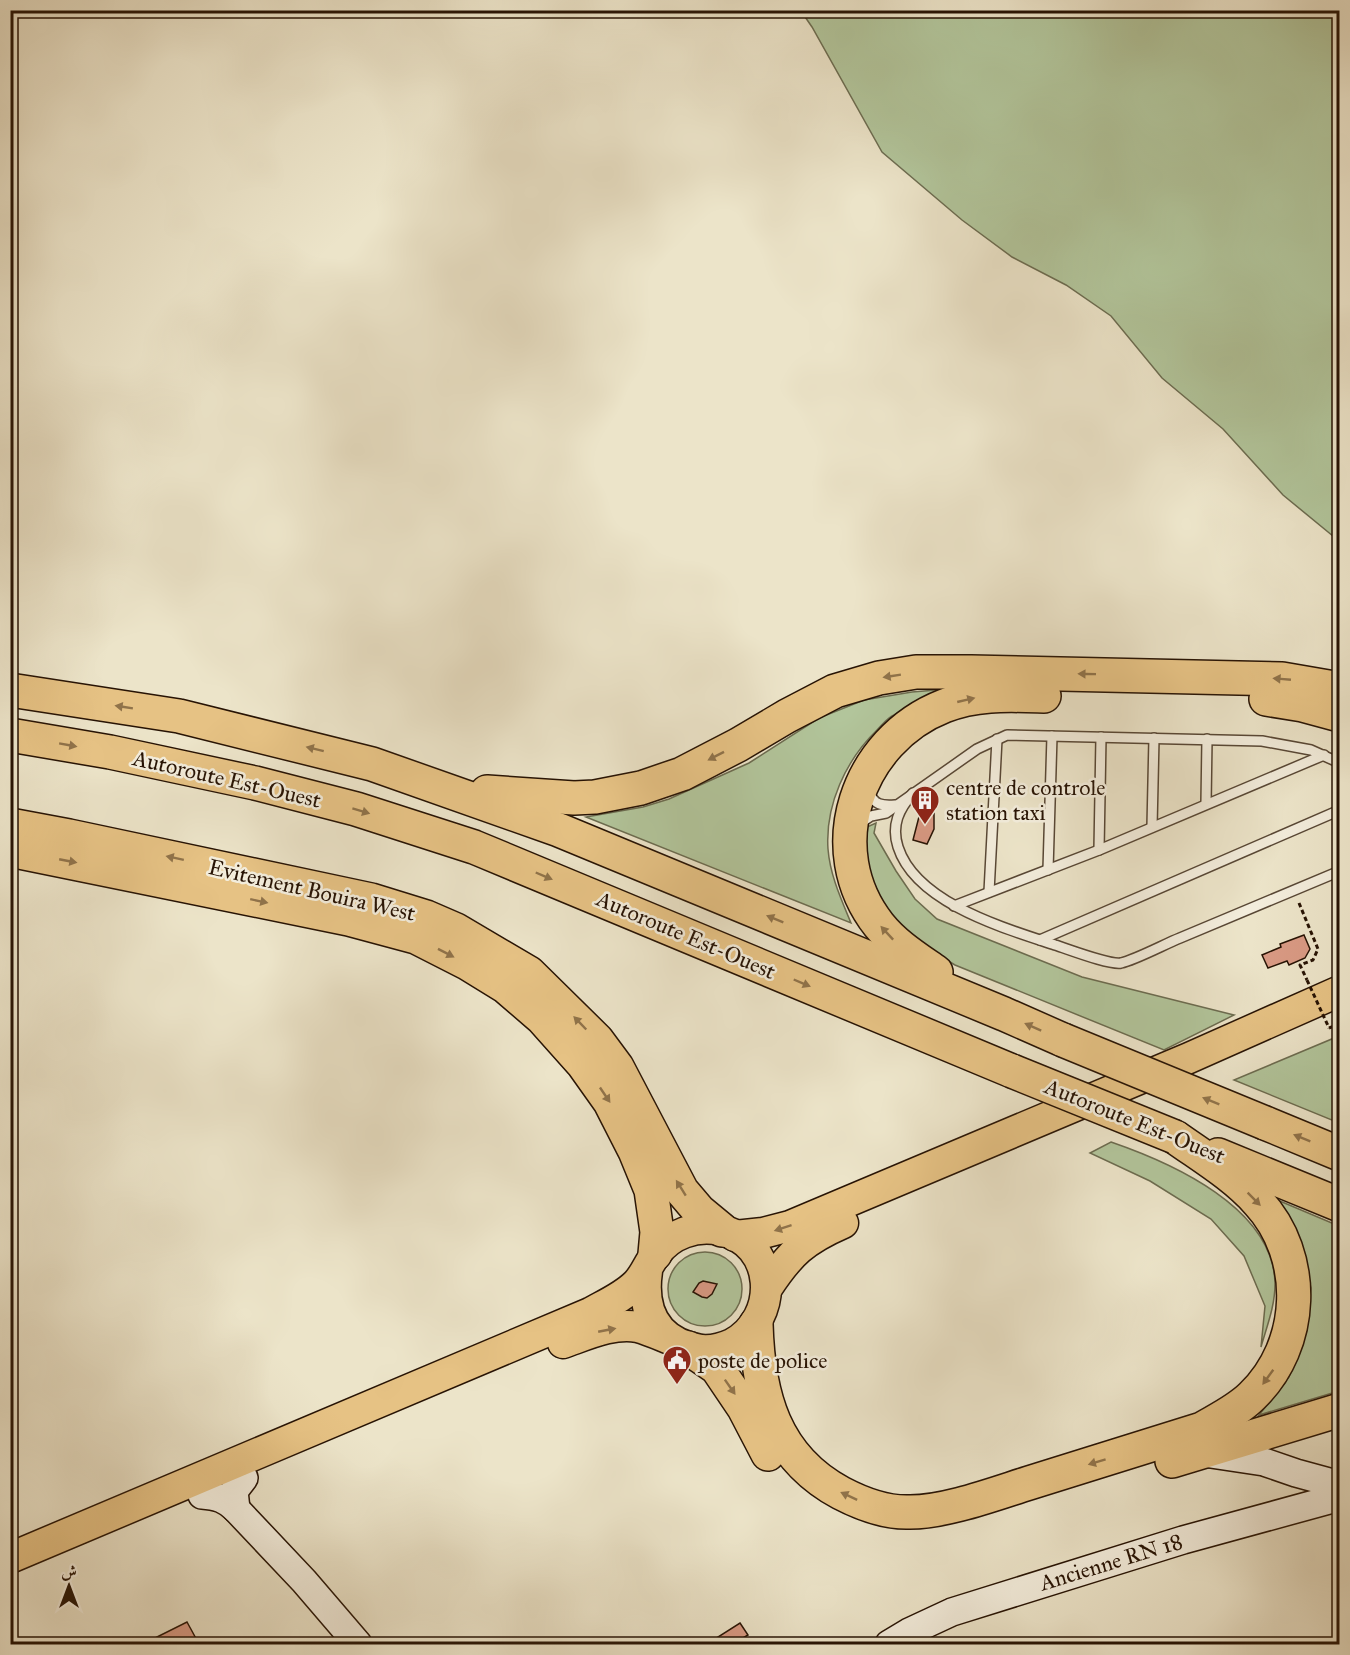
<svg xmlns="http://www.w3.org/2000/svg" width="1350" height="1655" font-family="'IM FELL Great Primer',Amiri,serif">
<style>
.green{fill:#b2c59b;stroke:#6c6c50;stroke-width:1.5}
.building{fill:#d99a84;stroke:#271304;stroke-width:1.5}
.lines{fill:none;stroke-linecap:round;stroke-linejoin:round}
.lane-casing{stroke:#584735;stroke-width:12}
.secondary-casing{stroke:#271304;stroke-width:30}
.primary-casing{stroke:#271304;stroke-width:33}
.highway-casing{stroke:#271304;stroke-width:36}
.path{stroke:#271304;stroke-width:3;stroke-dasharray:4.5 3;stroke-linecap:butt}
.lane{stroke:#f3eddc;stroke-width:9}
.secondary{stroke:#f3eddc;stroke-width:27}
.primary{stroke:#e6c284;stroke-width:30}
.highway{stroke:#e6c284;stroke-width:33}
.highway-bridge-casing{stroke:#271304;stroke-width:36;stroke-linecap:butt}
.path-bridge{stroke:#271304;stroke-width:3;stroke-dasharray:4.5 3;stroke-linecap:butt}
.highway-bridge{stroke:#e6c284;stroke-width:33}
.oneway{fill:#90734a}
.labels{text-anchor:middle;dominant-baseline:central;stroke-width:5;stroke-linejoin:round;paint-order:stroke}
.street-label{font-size:22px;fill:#271304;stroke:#f3eddc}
.poi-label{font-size:22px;fill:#271304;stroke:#f3eddc;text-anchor:start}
</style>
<rect width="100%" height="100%" fill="#ece4c9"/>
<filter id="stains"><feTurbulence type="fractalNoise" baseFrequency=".00333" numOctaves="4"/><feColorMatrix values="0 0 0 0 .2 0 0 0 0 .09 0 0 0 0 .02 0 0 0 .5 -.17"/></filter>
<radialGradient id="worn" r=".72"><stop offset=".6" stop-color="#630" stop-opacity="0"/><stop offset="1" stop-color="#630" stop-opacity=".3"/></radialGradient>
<!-- green -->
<g class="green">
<path d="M801 11H1339V541L1283 495 1223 429 1162 378 1111 316 1066 285 1012 257 962 220 882 152 812 27Z"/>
<path d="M961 688C938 695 915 702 894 715 887 718 882 725 877 730 846 760 825 805 828 849 830 875 841 899 851 923L586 817 643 807 669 799 749 763 819 718 864 700 912 692Z"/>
<path d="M876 823 874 833 896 871 915 899 937 919 1082 977 1234 1015 1164 1050 955 965 915 941 891 920 868 870 864 842 867 827Z"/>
<path d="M1339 1036V1123L1234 1080Z"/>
<path d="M1111 1142C1172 1163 1274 1208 1275 1284 1275 1306 1267 1326 1261 1347L1265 1306 1244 1256 1211 1219 1150 1181 1090 1153Z"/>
<path d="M1275 1199 1339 1226V1391L1259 1415 1289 1377 1307 1329 1311 1288 1302 1252Z"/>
<circle cx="705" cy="1289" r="37"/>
</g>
<!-- building -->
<g class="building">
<path d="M921 809 934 813V829L927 844 913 840Z"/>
<path d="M1304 935 1310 949 1305 958 1289 965 1287 961 1268 968 1262 955 1281 947 1280 944Z"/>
<path d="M703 1281 717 1284 712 1294 707 1298 702 1297 693 1292 699 1283Z"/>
<path d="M187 1622 199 1644H143Z"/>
<path d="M740 1623 748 1635 733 1644H707Z"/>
</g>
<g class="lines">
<!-- lane casing -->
<g class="lane-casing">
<g id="lane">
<path d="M869 792C874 805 882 806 895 805"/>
<path d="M913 793C899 809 891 825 898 847 916 903 1004 928 1055 945 1068 949 1109 965 1121 963 1135 960 1165 944 1180 938 1233 916 1286 894 1340 871"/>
<path d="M1206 804 1207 739"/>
<path d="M862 822 871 816 886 813 977 749 1007 735 1262 741 1311 750 1340 763"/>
<path d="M1152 827 1154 738"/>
<path d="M1099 850 1101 737"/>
<path d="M1048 870 1052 736"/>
<path d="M989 892 997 739"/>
<path d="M954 906 1099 850 1324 755"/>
<path d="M1040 940 1340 810"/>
</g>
</g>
<!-- secondary casing -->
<g class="secondary-casing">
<g id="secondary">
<path d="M1204 1453 1264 1462 1296 1473 1340 1485"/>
<path d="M202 1495C217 1496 226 1499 236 1509L304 1581 358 1644"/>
<path d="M236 1509 234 1491 244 1478"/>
<path d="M889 1644 909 1632 952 1612 1183 1540 1340 1497"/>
</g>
</g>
<!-- primary casing -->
<g class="primary-casing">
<g id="primary">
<path d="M735 1236 763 1233 790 1226 1189 1058 1340 991"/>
<path d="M767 1288C790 1253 804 1240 843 1223"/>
<path d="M563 1343C586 1335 614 1322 638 1327 649 1330 660 1335 670 1339"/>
<path d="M10 1558 590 1313C606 1304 623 1297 636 1284 645 1275 648 1264 656 1254 670 1234 696 1225 720 1230 777 1242 781 1318 732 1344 723 1348 711 1351 701 1350 657 1343 641 1312 647 1271"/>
</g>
</g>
<!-- highway casing -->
<g class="highway-casing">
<g id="highway">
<path d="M10 690 179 716 372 764 559 830 1004 1014 1063 1040"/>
<path d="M1266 699 1303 705 1340 715"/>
<path d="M10 735 110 752 255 783 356 809 474 847 1012 1071"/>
<path d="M487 792 574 798 595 797 641 788 682 774 738 745 787 716 835 691 879 678 916 672H971L1282 679 1340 689"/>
<path d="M10 825 69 836 371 900 426 917 456 930 529 973 597 1040 617 1067 682 1191 699 1211 722 1230"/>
<path d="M10 850 349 919 416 937 467 963 506 987 542 1018 583 1064 610 1102 635 1151 651 1190 657 1232 655 1254"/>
<path d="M936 972C916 958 895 945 879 925 819 849 857 740 944 706 976 693 1010 695 1044 696"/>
<path d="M1265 1123 1340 1154"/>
<path d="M1218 1155 1340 1205"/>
<path d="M756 1324C758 1395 774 1457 841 1493 862 1504 886 1513 910 1512 946 1512 994 1494 1029 1483 1087 1465 1144 1447 1202 1429 1219 1419 1238 1410 1252 1396 1305 1345 1308 1256 1258 1202 1235 1176 1203 1157 1175 1137"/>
<path d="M688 1348 717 1368 744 1408 768 1454"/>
<path d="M1172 1461 1340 1410"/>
</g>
</g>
<!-- path -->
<g class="path">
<path d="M1299 903 1318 949 1313 960 1300 965 1307 980"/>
<path d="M1329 1028 1340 1024"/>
</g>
<!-- lane -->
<use href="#lane" class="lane"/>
<!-- secondary -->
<use href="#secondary" class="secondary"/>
<!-- primary -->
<use href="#primary" class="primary"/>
<!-- highway -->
<use href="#highway" class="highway"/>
<!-- highway-bridge casing -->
<g class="highway-bridge-casing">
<g id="highway-bridge">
<path d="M1063 1040 1265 1123"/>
<path d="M1012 1071 1175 1137"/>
</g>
</g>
<!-- path-bridge -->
<path class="path-bridge" d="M1307 980 1329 1028"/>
<!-- highway-bridge -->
<use href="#highway-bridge" class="highway-bridge"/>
</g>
<!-- one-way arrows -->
<defs><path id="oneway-solid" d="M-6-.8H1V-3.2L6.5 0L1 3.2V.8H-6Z" transform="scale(1.5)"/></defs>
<g class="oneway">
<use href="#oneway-solid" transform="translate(1087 674) rotate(-179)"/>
<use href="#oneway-solid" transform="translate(892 676) rotate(171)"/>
<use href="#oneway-solid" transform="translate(1282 679) rotate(-175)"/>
<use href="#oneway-solid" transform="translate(966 700) rotate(-13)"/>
<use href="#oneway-solid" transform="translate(124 707) rotate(-171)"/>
<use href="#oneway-solid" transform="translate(68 745) rotate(10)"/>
<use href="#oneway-solid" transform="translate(315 749) rotate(-166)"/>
<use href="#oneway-solid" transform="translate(716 756) rotate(153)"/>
<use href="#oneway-solid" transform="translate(361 811) rotate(17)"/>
<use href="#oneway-solid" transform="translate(175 858) rotate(-168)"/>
<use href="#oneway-solid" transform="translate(68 861) rotate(11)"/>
<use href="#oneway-solid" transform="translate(544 876) rotate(23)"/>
<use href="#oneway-solid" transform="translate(259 901) rotate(12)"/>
<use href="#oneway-solid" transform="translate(775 919) rotate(-158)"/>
<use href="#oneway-solid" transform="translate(887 933) rotate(-133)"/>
<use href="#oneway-solid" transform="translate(446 953) rotate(27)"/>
<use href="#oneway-solid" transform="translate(802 983) rotate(23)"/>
<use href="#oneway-solid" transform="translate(580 1023) rotate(-134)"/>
<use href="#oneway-solid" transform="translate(1033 1027) rotate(-156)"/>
<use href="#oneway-solid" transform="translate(605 1095) rotate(56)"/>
<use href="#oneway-solid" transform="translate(1211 1101) rotate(-158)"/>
<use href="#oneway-solid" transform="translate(1302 1138) rotate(-158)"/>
<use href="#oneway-solid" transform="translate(681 1188) rotate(-122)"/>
<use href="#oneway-solid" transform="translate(1254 1199) rotate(45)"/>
<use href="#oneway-solid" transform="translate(783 1228) rotate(162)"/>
<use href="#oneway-solid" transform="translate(607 1330) rotate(-11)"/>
<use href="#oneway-solid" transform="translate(1268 1377) rotate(126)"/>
<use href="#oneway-solid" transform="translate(730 1387) rotate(55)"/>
<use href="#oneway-solid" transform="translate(1097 1462) rotate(163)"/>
<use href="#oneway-solid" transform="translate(849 1496) rotate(-155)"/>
</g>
<!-- icons -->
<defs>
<g id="building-pin" transform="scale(1.5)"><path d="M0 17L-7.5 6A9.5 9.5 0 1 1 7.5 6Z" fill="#8f2418" stroke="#f3eddc"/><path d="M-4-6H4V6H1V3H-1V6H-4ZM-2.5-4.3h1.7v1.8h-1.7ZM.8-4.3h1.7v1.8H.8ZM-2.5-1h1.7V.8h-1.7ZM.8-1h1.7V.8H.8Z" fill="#fff"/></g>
<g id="civic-pin" transform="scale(1.5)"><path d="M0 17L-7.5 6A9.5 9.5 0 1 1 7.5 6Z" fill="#8f2418" stroke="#f3eddc"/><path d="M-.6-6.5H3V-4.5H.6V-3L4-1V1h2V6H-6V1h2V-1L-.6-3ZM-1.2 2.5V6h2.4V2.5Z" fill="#fff"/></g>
</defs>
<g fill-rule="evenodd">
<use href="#building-pin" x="925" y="800"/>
<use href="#civic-pin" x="677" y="1360"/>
</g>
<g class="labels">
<!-- street labels -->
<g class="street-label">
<text transform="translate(227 779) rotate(13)">Autoroute Est-Ouest</text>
<text transform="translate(312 890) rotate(13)">Evitement Bouira West</text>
<text transform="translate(686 935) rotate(23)">Autoroute Est-Ouest</text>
<text transform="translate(1135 1121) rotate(22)">Autoroute Est-Ouest</text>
<text transform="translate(1111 1562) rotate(-17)">Ancienne RN 18</text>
</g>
<!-- poi labels -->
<g class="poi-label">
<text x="946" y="787">centre de controle<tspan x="946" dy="25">station taxi</tspan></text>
<text x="698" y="1360">poste de police</text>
</g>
</g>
<!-- margin -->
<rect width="1350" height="1655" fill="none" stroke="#ece4c9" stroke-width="36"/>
<rect x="12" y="12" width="1326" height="1631" fill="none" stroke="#271304" stroke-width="3"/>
<rect x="18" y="18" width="1314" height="1619" fill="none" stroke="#271304" stroke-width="1.5"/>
<!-- north arrow -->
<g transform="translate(69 1586)" stroke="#f3eddc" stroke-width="4.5" paint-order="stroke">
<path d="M0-4.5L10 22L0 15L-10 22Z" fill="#271304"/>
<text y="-9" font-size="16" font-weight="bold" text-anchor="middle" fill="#271304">ش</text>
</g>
<rect width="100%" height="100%" filter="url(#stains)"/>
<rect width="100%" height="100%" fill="url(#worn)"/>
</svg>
